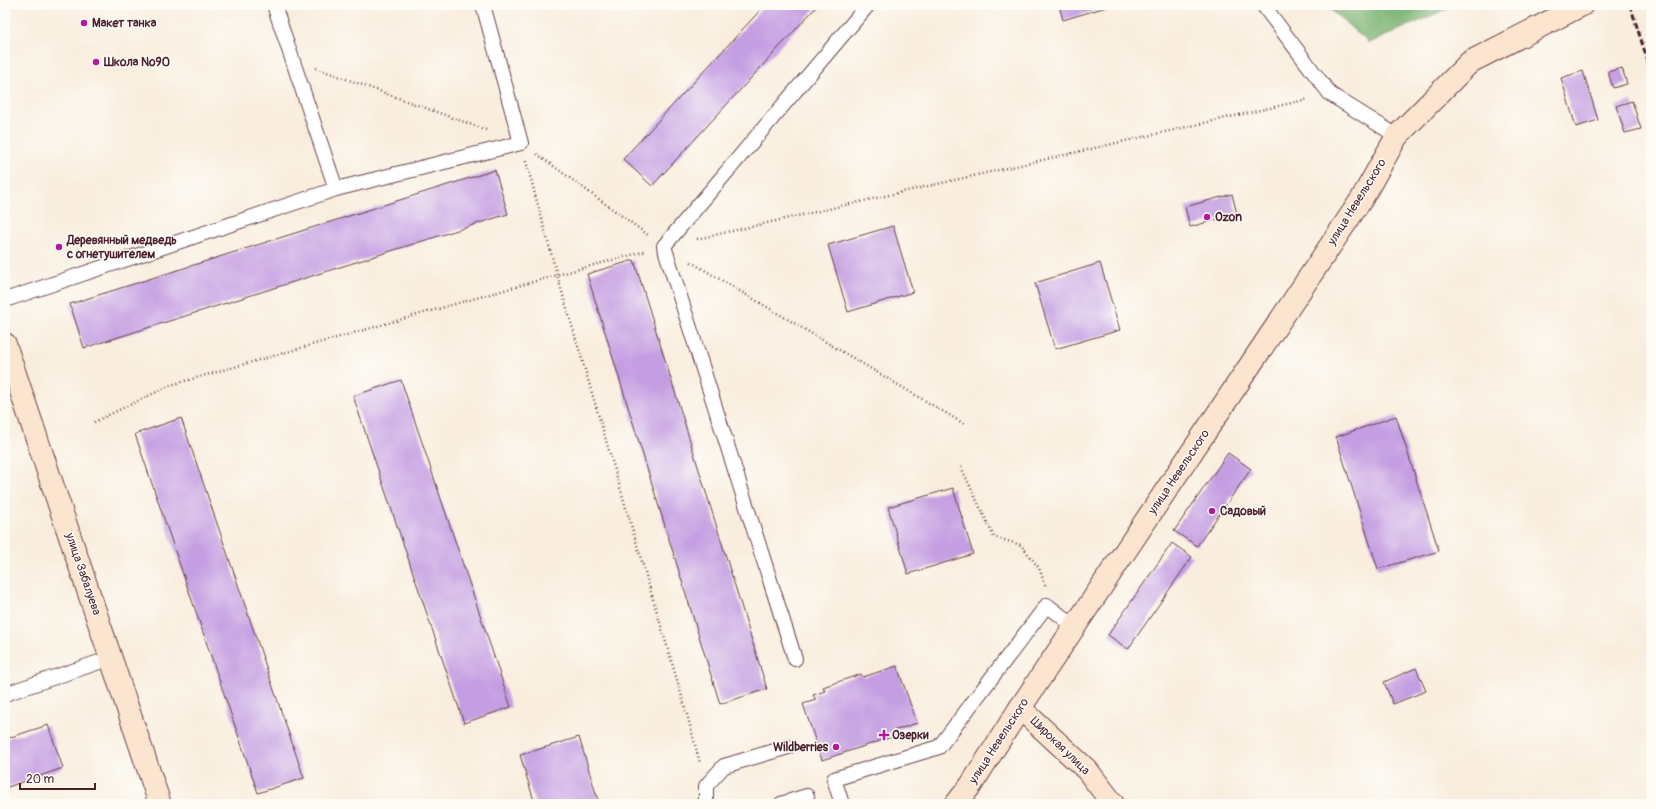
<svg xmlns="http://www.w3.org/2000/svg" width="1656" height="809" font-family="Pangolin,sans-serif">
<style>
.forest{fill:#7ab372;stroke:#62694e}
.building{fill:#c49ee2}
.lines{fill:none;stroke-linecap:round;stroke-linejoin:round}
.lane-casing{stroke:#643e46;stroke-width:16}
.secondary-casing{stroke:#643e46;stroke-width:24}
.path{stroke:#643e46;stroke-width:2.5;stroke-dasharray:1 3;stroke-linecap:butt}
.lane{stroke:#fff;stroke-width:14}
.secondary{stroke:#fce5cf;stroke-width:22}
.rail{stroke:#4a1f2b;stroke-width:3;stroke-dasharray:6 3;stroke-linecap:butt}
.poi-dot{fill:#b5179e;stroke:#fdfcf7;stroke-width:1.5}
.labels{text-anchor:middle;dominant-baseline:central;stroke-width:3;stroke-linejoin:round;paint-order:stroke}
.poi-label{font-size:12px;font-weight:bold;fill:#4a1f2b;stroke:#fdfcf7;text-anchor:start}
.street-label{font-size:12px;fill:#4a1f2b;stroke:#fdfcf7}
</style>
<rect width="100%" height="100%" fill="#fdfcf7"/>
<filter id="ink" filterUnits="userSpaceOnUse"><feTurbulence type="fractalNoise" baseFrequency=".025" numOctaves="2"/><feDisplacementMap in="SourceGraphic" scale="8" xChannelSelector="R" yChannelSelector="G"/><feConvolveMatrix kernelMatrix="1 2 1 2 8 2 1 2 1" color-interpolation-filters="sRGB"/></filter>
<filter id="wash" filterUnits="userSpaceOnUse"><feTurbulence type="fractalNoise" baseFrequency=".012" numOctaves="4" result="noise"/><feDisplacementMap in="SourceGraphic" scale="16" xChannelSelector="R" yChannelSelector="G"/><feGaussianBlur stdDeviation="0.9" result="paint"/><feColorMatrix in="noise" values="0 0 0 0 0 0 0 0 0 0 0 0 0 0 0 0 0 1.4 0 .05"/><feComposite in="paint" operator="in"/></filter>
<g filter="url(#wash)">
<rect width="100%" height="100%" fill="#f9eede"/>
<!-- forest -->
<path class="forest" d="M1325 5H1456L1369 43Z"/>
<g id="blocks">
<!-- building -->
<g class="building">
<path d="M765 5H818L652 186 623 159Z"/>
<path d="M1059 5H1113L1063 20Z"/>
<path d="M1622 68 1627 84 1613 88 1608 72Z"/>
<path d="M1583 71 1598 120 1576 127 1561 78Z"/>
<path d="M1632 101 1641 129 1625 133 1616 106Z"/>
<path d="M495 170 508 214 84 348 70 304Z"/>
<path d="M1232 194 1237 214 1190 227 1185 207Z"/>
<path d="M893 226 913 292 848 312 828 245Z"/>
<path d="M634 260 767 689 720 704 587 274Z"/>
<path d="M1100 263 1120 330 1055 349 1035 283Z"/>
<path d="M401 380 511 707 464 723 353 396Z"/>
<path d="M1396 416 1439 551 1378 569 1336 437Z"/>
<path d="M181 418 304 778 258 793 135 434Z"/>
<path d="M1228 453 1251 469 1197 546 1174 531Z"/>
<path d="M953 488 973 554 908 574 888 507Z"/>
<path d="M1172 543 1192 557 1128 649 1108 635Z"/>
<path d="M897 666 917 723 893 731 895 736 822 760 803 704 816 700 813 695 825 691 823 687 861 674 863 677Z"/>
<path d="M1416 668 1426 691 1393 704 1384 682Z"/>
<path d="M48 725 63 768 5 788V739Z"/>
<path d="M579 737 599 804H535L520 755Z"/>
</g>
</g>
</g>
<g filter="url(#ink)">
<use href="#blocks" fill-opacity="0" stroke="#643e46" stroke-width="1"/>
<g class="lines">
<!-- lane casing -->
<g class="lane-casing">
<g id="lane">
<path d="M274 5 336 189"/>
<path d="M1263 5 1330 94 1397 136"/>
<path d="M5 300 336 189 521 143 483 5"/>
<path d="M795 659 664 246 868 5"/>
<path d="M5 694 111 658"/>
<path d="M706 804V786L724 766 788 747"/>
<path d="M781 804 807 796"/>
<path d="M842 804 834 779 939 747 1047 605 1075 627"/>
</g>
</g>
<!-- secondary casing -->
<g class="secondary-casing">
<g id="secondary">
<path d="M5 344 160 804"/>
<path d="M1020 708 1087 770 1113 804"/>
<path d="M956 804 971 785 1020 708 1361 200 1397 136 1470 62 1582 5"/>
</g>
</g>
<!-- path -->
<g class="path">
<path d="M316 68 486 130"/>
<path d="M537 154 648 235"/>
<path d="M526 161 557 275 685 707 700 763"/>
<path d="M697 239 1309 99"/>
<path d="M691 262 966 425"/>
<path d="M94 422 171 385 557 275 646 251"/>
<path d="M961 467 994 537 1021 545 1039 568 1046 587"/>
</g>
<!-- lane -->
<use href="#lane" class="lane"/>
<!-- secondary -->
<use href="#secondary" class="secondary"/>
<!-- rail -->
<g class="rail">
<path d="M1630 5 1651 71"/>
<path d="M1649 5 1651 12"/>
</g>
</g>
</g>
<!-- markers -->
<g class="poi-dot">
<circle cx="84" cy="23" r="4"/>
<circle cx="96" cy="62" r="4"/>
<circle cx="1207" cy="217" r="4"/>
<circle cx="59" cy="247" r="4"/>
<circle cx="1212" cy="511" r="4"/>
<path d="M882 729h4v4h4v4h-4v4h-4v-4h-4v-4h4z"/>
<circle cx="836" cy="747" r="4"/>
</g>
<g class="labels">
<!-- poi labels -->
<g class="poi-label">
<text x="92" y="23">Макет танка</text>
<text x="104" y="62">Школа №90</text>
<text x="1215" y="217">Ozon</text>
<text x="67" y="240">Деревянный медведь<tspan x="67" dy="14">с огнетушителем</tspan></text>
<text x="1220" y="511">Садовый</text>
<text x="892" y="735">Озерки</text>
<text x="828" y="747" text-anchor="end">Wildberries</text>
</g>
<!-- street labels -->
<g class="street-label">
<text transform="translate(1357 202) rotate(-58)">улица Невельского</text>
<text transform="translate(1179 472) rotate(-56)">улица Невельского</text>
<text transform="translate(83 574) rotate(71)">улица Забалуева</text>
<text transform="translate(999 741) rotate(-57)">улица Невельского</text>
<text transform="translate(1060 746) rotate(44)">Широкая улица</text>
</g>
</g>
<!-- margin -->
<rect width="1656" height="809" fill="none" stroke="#fdfcf7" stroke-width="20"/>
<!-- scale -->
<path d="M20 783v6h75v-6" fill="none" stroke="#4a1f2b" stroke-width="2"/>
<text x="26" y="783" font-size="12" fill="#4a1f2b" stroke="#fdfcf7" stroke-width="3" paint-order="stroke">20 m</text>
</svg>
